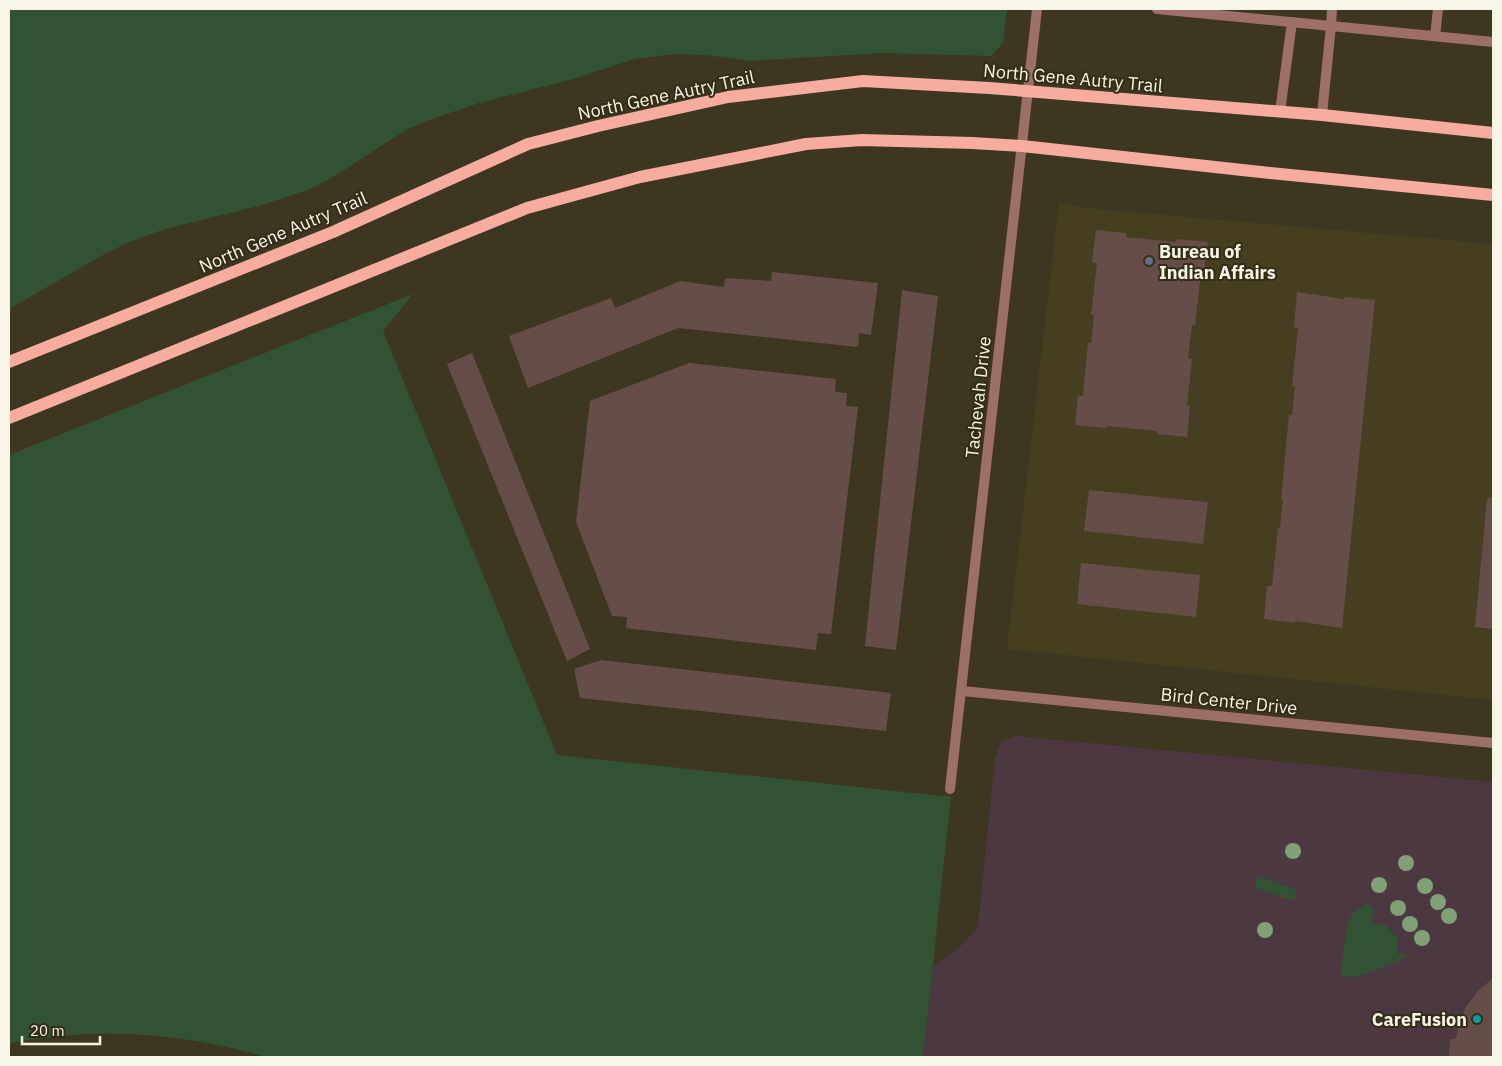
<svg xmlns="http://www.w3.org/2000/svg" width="1502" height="1066" font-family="'IBM Plex Sans',sans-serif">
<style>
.built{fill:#463e20}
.industrial{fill:#4c3840}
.green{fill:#315233}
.building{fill:#674d48}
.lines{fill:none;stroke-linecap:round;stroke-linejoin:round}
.service{stroke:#9e6f68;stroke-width:10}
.minor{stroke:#9e6f68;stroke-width:10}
.primary{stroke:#f8aca0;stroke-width:12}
.tree{fill:#80a175}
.service-dot{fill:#5c6f8a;stroke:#332d17;stroke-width:2}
.culture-dot{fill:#0f9aa8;stroke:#332d17;stroke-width:2}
.labels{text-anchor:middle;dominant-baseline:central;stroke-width:4;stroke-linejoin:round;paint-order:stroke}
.street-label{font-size:18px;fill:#f8f5e7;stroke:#332d17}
.poi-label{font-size:18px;font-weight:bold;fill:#f8f5e7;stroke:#332d17;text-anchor:start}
</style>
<rect width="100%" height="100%" fill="#3d3721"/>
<!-- built -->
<path class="built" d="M1059 202 1086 208 1493 244V700L1007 649Z"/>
<!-- industrial -->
<path class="industrial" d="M1016 736 1493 782V1057H923L932 968 963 944 978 926 995 759 1001 742Z"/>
<!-- green -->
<g class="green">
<path d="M9 9H1007L1003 43 991 56 882 53 751 61 705 55 674 54 635 59 570 80 479 103 429 120 406 130 330 179 310 189 259 206 165 229 127 243 103 255 9 309Z"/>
<path d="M413 294 383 331 557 755 951 797 923 1057H266C184 1033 93 1026 9 1044V455Z"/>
<path d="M1261 877 1296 890V898L1290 900 1256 888V881Z"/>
<path d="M1368 902 1373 910 1372 923 1386 925 1398 939 1397 954 1411 955C1398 961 1352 983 1341 975V970L1347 925 1352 914Z"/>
</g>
<!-- building -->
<g class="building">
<path d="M1096 230 1126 233V237L1176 242 1177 239 1208 242 1204 274 1201 273 1195 325H1192L1190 341 1188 358 1192 359 1187 405 1190 406 1187 437 1157 434V431L1107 426 1106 428 1075 425 1078 395 1083 396 1088 343H1091L1094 315H1091L1097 263 1092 262Z"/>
<path d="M772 272 878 283 871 335 859 333 858 347 678 328 528 388 509 336 611 298 615 308 680 281 724 287 725 278 771 281Z"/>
<path d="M902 290 938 296 896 650 865 646Z"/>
<path d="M1297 292 1344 299V297L1375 300 1342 628 1295 621V623L1264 619 1267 586H1272L1278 528H1280L1283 500 1281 499 1289 415H1292L1295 386H1292L1298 328H1294Z"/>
<path d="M472 353 590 649 567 661 447 364Z"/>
<path d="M689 363 836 379 835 392 847 393 846 406 858 407 831 634 818 633 816 650 626 628 627 617 612 616 576 522 590 401Z"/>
<path d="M1089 490 1208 502 1203 544 1084 531Z"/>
<path d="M1487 498H1493V629L1475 627Z"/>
<path d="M1081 563 1200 575 1196 617 1077 604Z"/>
<path d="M601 660 891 693 886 731 580 698 574 669Z"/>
<path d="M1493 978V1057H1449L1450 1039H1456L1458 1025 1466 1007 1478 991Z"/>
</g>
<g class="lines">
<!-- service -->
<g class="service">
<path d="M1157 9 1331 26 1332 9"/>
<path d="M1435 36 1438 9"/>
<path d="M1280 112 1292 22"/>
<path d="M1322 115 1331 26 1493 42"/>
</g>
<!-- minor -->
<g class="minor">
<path d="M962 691 1493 743"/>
<path d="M950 789 1037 9"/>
</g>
<!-- primary -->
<g class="primary">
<path d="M9 362 333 232 528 144 598 126 728 97 863 81 989 88 1322 115 1493 133"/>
<path d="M9 418 527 208 640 177 806 144 862 140 972 143 1022 146 1270 173 1493 195"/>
</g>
</g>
<!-- trees -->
<g class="tree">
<circle cx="1293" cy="851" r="8"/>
<circle cx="1406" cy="863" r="8"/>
<circle cx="1379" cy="885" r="8"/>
<circle cx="1425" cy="886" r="8"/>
<circle cx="1438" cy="902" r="8"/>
<circle cx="1398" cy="908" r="8"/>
<circle cx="1449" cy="916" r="8"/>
<circle cx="1410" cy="924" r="8"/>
<circle cx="1265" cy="930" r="8"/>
<circle cx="1422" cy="938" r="8"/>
</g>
<!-- markers -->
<circle class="service-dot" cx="1149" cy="261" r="5"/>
<circle class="culture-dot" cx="1477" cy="1019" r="5"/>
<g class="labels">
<!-- street labels -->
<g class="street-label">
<text transform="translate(1073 78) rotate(5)">North Gene Autry Trail</text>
<text transform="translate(666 95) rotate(-12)">North Gene Autry Trail</text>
<text transform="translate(283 232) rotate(-23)">North Gene Autry Trail</text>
<text transform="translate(978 397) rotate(-84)">Tachevah Drive</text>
<text transform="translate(1229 701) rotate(6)">Bird Center Drive</text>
</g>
<!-- poi labels -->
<g class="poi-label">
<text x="1159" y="251">Bureau of<tspan x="1159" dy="21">Indian Affairs</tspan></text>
<text x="1467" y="1019" text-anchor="end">CareFusion</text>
</g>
</g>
<!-- border -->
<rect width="1502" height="1066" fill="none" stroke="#f8f5e7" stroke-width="20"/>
<!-- scale -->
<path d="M22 1036v8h78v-8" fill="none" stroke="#f8f5e7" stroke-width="2.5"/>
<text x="30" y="1036" font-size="15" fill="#f8f5e7" stroke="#332d17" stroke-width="4" paint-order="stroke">20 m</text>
</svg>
